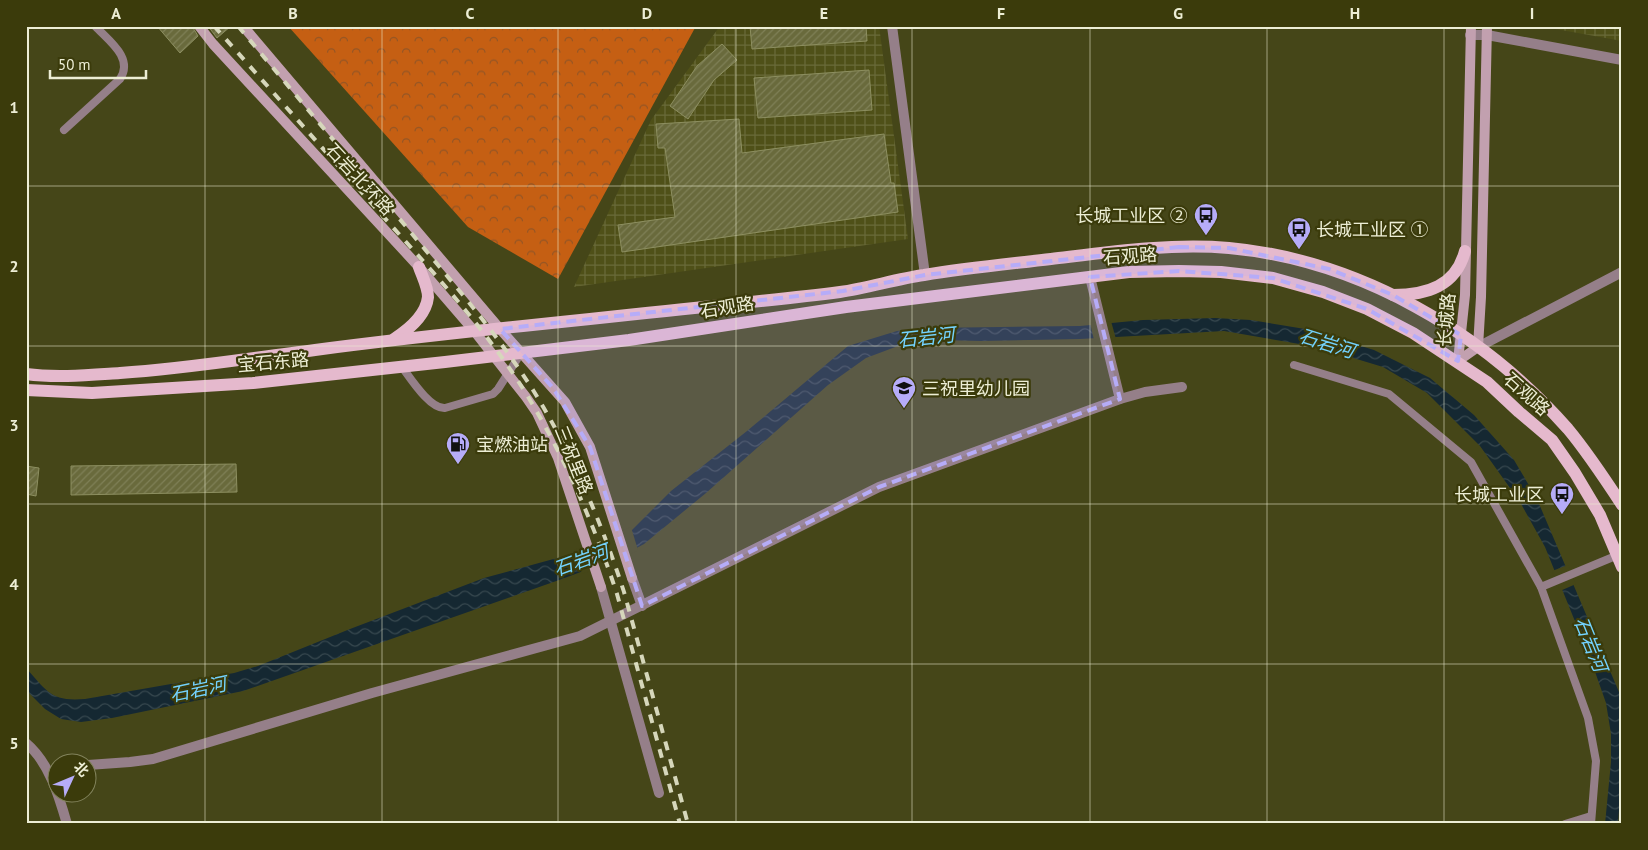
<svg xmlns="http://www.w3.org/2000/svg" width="1648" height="850" font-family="'PT Sans','Noto Sans SC',sans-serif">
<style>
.industrial{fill:url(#industrial-grid)}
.forest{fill:url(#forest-crowns)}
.water{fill:url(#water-waves)}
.pier{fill:#454618}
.building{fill:url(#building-hatch);stroke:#8d8f60}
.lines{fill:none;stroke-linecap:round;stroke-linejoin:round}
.lane{stroke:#957f89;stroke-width:8}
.street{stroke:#957f89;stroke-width:10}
.secondary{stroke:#c2a0af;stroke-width:10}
.primary{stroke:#e5b9cd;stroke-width:12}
.rail{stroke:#d6d7bb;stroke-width:4;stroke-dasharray:9 9;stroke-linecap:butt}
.marked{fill:#b6acf8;fill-opacity:0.2;stroke:#b6acf8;stroke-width:4;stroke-dasharray:10 6;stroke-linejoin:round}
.grid{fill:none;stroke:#edeed5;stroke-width:1;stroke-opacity:0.55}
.labels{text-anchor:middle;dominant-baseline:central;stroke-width:4.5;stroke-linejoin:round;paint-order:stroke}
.street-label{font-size:18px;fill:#edeed5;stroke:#3b3b0b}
.poi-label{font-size:18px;fill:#edeed5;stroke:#3b3b0b;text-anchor:start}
.water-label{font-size:19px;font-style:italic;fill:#73d2fe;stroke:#3b3b0b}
.neatline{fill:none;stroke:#edeed5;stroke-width:2}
.grid-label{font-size:16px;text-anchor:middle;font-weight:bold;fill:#edeed5}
</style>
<defs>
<pattern id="industrial-grid" width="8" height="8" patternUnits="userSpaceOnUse" patternTransform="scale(1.25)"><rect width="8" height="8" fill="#4f5018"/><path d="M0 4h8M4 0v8" fill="none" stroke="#696a39"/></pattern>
<pattern id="forest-crowns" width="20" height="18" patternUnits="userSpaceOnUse" patternTransform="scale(1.25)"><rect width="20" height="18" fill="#c55f13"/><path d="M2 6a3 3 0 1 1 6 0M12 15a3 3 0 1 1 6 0" fill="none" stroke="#935525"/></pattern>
<pattern id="water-waves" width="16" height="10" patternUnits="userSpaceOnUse" patternTransform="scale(1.25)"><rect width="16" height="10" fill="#152832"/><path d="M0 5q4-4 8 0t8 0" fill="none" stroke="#37484f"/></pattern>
<pattern id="building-hatch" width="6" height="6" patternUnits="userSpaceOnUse" patternTransform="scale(1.25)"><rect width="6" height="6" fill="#696a3c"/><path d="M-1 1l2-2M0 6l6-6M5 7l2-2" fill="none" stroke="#7f8057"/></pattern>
</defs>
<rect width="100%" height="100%" fill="#454618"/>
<!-- industrial -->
<g class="industrial">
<path d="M720 26H879L908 239 574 287 651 120Z"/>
<path d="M1539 26H1622V41Z"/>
</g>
<!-- forest -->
<path class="forest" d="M288 26H696L558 279 468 227Z"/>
<!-- water -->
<path class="water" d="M1215 318 1251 320 1305 329 1374 350 1430 378 1474 415 1514 460 1537 499 1619 692C1627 730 1621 784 1618 824H1605L1611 762V734L1606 703 1593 666 1545 547 1520 502 1480 446 1427 393 1383 367 1317 347 1224 331 1080 339 981 341 939 340 906 343 866 358 828 385 706 493 644 544 618 558 562 579 243 691 112 718 81 722 61 719 45 709 26 690V668C47 691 51 702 85 699L234 673 258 666 350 629 484 578 568 555 631 531 671 491 747 431 848 346 897 331 927 328 1080 326 1143 320Z"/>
<!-- pier -->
<g class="pier">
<path d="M1111 321 1116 339 1094 340 1090 323Z"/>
<path d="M631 527 638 550 619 560 582 574 574 550Z"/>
<path d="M1568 565 1576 584 1560 591 1552 571Z"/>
</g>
<!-- building -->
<g class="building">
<path d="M157 26H192L198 36 180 53Z"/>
<path d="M208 26H231L217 38Z"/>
<path d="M750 26H866L867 41 752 49Z"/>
<path d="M722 44 737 60 714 80 688 119 670 106 697 66Z"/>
<path d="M869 70 872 110 758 118 754 78Z"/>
<path d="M739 119 742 153 884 134 891 183H894L898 212 622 252 618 225 675 217 665 148H658L656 124Z"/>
<path d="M236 464 237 492 71 495V466Z"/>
<path d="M26 466 39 468 36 496 26 494Z"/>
</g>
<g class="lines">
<!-- lane -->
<g class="lane">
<path d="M64 130 120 79C134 58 109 41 95 26"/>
<path d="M1294 365 1389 394 1471 462 1541 587 1588 718 1596 761 1591 824"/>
<path d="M402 367C411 379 430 409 445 408L493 394 498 389 521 353"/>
<path d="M1541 587 1618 555"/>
<path d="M1565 824 1591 816"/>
</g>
<!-- street -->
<g class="street">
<path d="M892 26 925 275"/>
<path d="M1470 35H1487L1622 60"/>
<path d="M1090 277 1120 399"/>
<path d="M1478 347 1622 272"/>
<path d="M632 578 642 606"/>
<path d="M601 587 659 793"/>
<path d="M26 743C49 762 59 796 67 824"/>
<path d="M88 765 130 762 153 759 372 693 580 636 879 487 1120 399 1145 392 1182 387"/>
</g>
<!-- secondary -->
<g class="secondary">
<path d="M199 26 213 44 419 267 475 332 526 397 537 413 558 458 601 587"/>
<path d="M243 26 500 329 565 402 590 447 632 578"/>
<path d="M1458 361 1478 347 1481 297 1487 26"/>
<path d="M1458 361 1465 295 1471 26"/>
</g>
<!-- primary -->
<g class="primary">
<path d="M1393 295C1427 295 1456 286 1465 251"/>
<path d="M394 339C408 330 426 316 428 297 428 287 422 276 419 267"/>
<path d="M26 374C57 378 89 375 120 373 185 369 250 358 315 350 450 332 586 320 722 305 761 301 801 297 840 292 868 288 896 279 924 275 966 268 1009 264 1051 259 1109 252 1170 243 1229 248 1359 260 1483 332 1568 429 1588 453 1605 479 1622 505"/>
<path d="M26 390 92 393 253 383 445 362 629 340 846 307 1129 272 1179 271 1221 272 1273 278 1323 292 1367 309 1413 333 1487 382 1519 412 1552 440 1575 473 1600 515 1622 567"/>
</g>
<!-- rail -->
<g class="rail">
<path d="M214 26C273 92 331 158 390 224 439 279 488 332 527 395 565 458 594 524 617 594L680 824"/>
<path d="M238 26C295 94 351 161 408 229 451 281 496 332 533 390 572 453 601 521 624 592L688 824"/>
</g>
</g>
<!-- marked area -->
<path class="marked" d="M1179 247 1229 248 1329 269 1393 295 1461 335 1458 361 1367 309 1273 278 1179 271 1090 277 1120 399 879 487 642 606 590 447 553 388 500 329 843 291 925 275Z"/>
<!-- grid -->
<path class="grid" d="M205 26V824M382 26V824M558 26V824M736 26V824M912 26V824M1090 26V824M1267 26V824M1444 26V824M26 186H1622M26 346H1622M26 504H1622M26 664H1622"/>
<!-- icons -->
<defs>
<g id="bus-pin" transform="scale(1.25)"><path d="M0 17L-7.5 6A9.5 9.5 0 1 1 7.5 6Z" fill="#b6acf8" stroke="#3b3b0b"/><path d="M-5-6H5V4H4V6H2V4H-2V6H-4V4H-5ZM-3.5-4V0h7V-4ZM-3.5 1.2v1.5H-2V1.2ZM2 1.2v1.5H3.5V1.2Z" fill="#111"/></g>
<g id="school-pin" transform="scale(1.25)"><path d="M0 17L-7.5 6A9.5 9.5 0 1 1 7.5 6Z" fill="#b6acf8" stroke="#3b3b0b"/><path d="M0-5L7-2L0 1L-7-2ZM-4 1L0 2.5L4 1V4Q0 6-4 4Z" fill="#111"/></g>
<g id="fuel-pin" transform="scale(1.25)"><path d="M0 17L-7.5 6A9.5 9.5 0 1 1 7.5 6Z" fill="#b6acf8" stroke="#3b3b0b"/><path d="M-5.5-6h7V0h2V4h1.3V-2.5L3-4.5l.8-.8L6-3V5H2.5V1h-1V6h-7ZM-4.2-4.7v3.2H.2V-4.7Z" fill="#111"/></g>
</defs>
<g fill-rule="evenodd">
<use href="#bus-pin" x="1206" y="215"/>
<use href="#bus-pin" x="1299" y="229"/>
<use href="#school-pin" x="904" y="388"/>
<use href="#fuel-pin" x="458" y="444"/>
<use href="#bus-pin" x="1562" y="494"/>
</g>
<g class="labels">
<!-- street labels -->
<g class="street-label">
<text transform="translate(360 179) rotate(47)">石岩北环路</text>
<text transform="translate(1130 256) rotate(-4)">石观路</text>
<text transform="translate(727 307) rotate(-9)">石观路</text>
<text transform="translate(1446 320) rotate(-85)">长城路</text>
<text transform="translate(273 362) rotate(-5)">宝石东路</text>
<text transform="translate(1527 394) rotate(42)">石观路</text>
<text transform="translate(574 460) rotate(68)">三祝里路</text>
</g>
<!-- poi labels -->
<g class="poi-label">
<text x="1188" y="215" text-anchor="end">长城工业区 ②</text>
<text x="1316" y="229">长城工业区 ①</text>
<text x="922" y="388">三祝里幼儿园</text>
<text x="476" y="444">宝燃油站</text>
<text x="1544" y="494" text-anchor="end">长城工业区</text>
</g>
<!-- water labels -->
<g class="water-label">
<text transform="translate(926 337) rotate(-6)">石岩河</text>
<text transform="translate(1327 343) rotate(17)">石岩河</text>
<text transform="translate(581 560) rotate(-20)">石岩河</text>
<text transform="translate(1591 644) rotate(68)">石岩河</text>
<text transform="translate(198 689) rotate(-12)">石岩河</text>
</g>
</g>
<!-- border -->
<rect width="1648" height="850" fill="none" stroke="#3b3b0b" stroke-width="55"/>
<!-- north arrow -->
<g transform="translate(72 778) rotate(46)"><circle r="24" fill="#3b3b0b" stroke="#82835c"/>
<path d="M0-4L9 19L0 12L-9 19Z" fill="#b6acf8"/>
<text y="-8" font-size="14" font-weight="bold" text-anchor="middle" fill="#edeed5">北</text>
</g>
<!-- scale -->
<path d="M50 70v8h96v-8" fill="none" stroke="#edeed5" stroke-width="2.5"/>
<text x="58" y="70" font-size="15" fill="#edeed5" stroke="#3b3b0b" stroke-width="4" paint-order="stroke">50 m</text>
<rect x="28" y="28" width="1592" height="794" class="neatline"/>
<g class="grid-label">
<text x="116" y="19">A</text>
<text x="293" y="19">B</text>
<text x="470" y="19">C</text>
<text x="647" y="19">D</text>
<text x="824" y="19">E</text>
<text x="1001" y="19">F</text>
<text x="1178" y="19">G</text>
<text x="1355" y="19">H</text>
<text x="1532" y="19">I</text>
<text x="14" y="113">1</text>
<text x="14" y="272">2</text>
<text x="14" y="431">3</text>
<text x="14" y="590">4</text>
<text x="14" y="749">5</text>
</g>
</svg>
